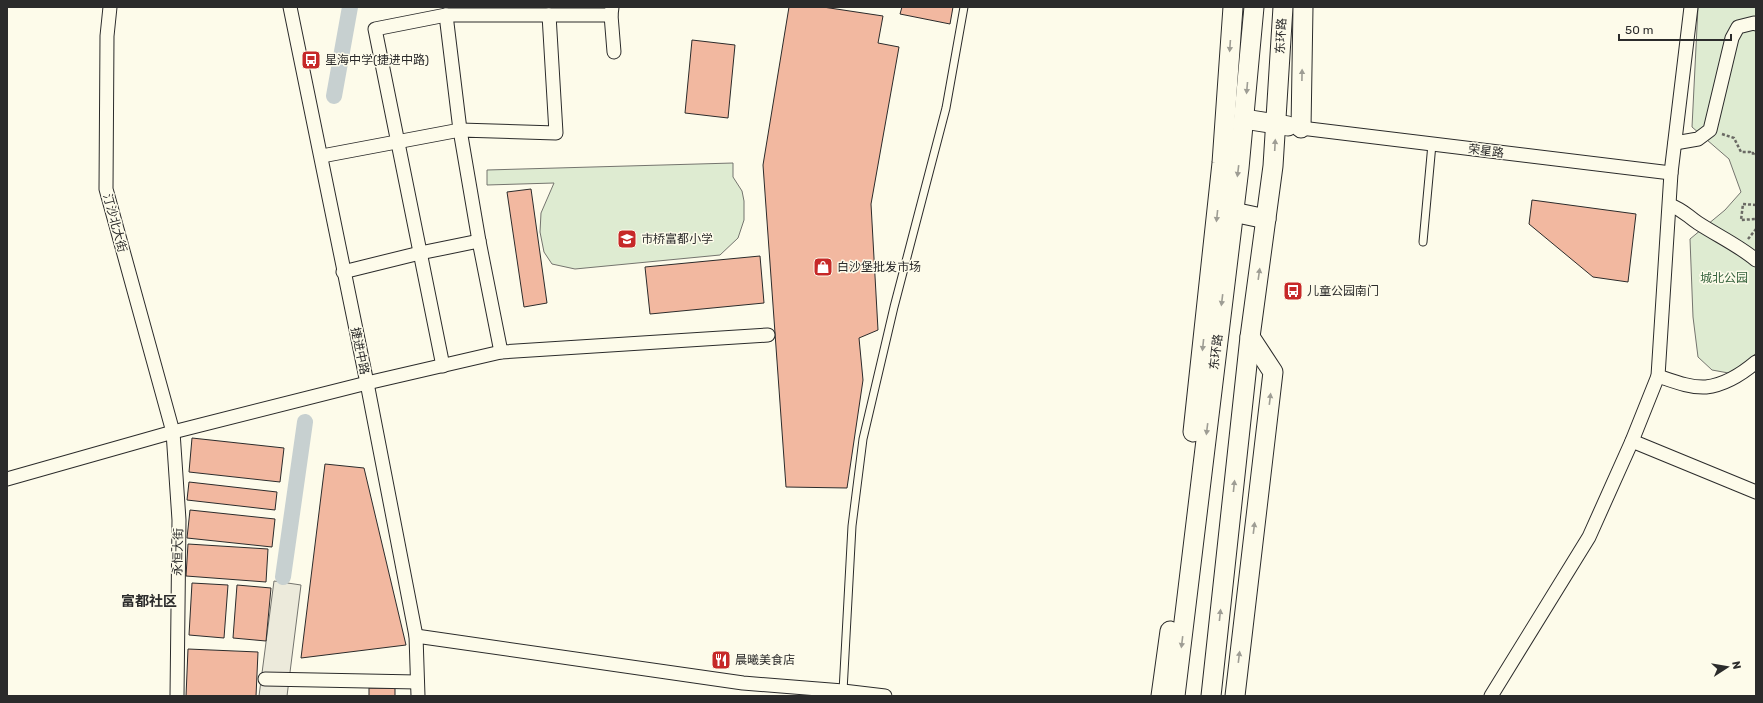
<svg xmlns="http://www.w3.org/2000/svg" width="1763" height="703" font-family="Rubik,'Noto Sans SC',sans-serif">
<style>
.green{fill:#deebd1;stroke:#74746e}
.parking{fill:#eceadb;stroke:#74746e}
.lines{fill:none;stroke-linecap:round;stroke-linejoin:round}
.canal{stroke:#c7d0d0;stroke-width:16}
.building{fill:#f2b8a0;stroke:#2b2b2b}
.lane-casing{stroke:#2b2b2b;stroke-width:9}
.street-casing{stroke:#2b2b2b;stroke-width:15}
.secondary-casing{stroke:#2b2b2b;stroke-width:21}
.path{stroke:#6a6964;stroke-width:2.5;stroke-dasharray:3 2;stroke-linecap:butt}
.lane{stroke:#fdfbea;stroke-width:7}
.street{stroke:#fdfbea;stroke-width:13}
.secondary{stroke:#fdfbea;stroke-width:19}
.oneway{fill:#9e9d94}
.labels{text-anchor:middle;dominant-baseline:central;stroke-width:3;stroke-linejoin:round;paint-order:stroke}
.street-label{font-size:12px;fill:#2b2b2b;stroke:#fdfbea}
.poi-label{font-size:12px;fill:#2b2b2b;stroke:#fdfbea;text-anchor:start}
.park-label{font-size:12px;fill:#34623c;stroke:#fdfbea}
.quarter-label{font-size:14px;font-weight:bold;fill:#2b2b2b;stroke:#fdfbea}
</style>
<rect width="100%" height="100%" fill="#fdfbea"/>
<!-- green -->
<g class="green">
<path d="M1698 7H1756V353L1734 374 1712 370 1698 357 1693 317 1690 239 1725 210 1741 192 1729 159 1692 127Z"/>
<path d="M733 163V177L742 191 744 201V220L738 238 720 255 575 269 552 264 544 252 540 232 541 213 554 183 487 185V170Z"/>
</g>
<!-- parking -->
<path class="parking" d="M274 581 301 585 287 696H259Z"/>
<g class="lines">
<!-- canal -->
<g class="canal">
<path d="M334 96 350 7"/>
<path d="M283 577 305 422"/>
</g>
</g>
<!-- building -->
<g class="building">
<path d="M789 7H823L883 16 878 43 899 47 871 204 878 330 859 338 863 380 847 488 786 487 763 165Z"/>
<path d="M902 7H953L950 24 900 14Z"/>
<path d="M692 40 735 45 728 118 685 113Z"/>
<path d="M531 189 547 303 524 307 507 192Z"/>
<path d="M1532 200 1636 214 1628 282 1593 277 1529 224Z"/>
<path d="M760 256 764 303 650 314 645 267Z"/>
<path d="M192 438 284 448 280 482 189 472Z"/>
<path d="M325 464 364 468 406 645 301 658Z"/>
<path d="M189 482 277 492 275 510 187 500Z"/>
<path d="M190 510 275 519 272 547 187 538Z"/>
<path d="M188 544 268 549 266 582 186 576Z"/>
<path d="M192 583 228 585 224 638 189 635Z"/>
<path d="M237 585 271 588 266 641 233 638Z"/>
<path d="M188 649 258 652 256 696H186Z"/>
<rect x="369" y="688" width="26" height="8"/>
</g>
<g class="lines">
<!-- lane casing -->
<g class="lane-casing">
<g id="lane">
<path d="M1423 242 1432 144"/>
<path d="M843 691 852 526 863 439 894 307 946 108 964 7"/>
</g>
</g>
<!-- street casing -->
<g class="street-casing">
<g id="street">
<path d="M110 7 107 36 106 189 173 432 179 520 177 696"/>
<path d="M290 7 367 383 416 636 418 696"/>
<path d="M611 15 614 52"/>
<path d="M1301 128 1671 173"/>
<path d="M1675 143 1698 139 1710 130 1732 38 1738 27 1754 23 1756 24"/>
<path d="M322 156 460 130 446 15H611L612 7"/>
<path d="M1670 205C1685 211 1686 215 1698 223 1718 236 1738 245 1756 260"/>
<path d="M343 272 420 253 479 241"/>
<path d="M501 352 479 241 460 130 556 133 549 15"/>
<path d="M443 366 375 29 446 15"/>
<path d="M1658 376C1673 381 1690 388 1706 387 1724 385 1743 373 1756 362"/>
<path d="M1632 441 1756 492"/>
<path d="M7 479 173 432 367 383 501 352 768 335"/>
<path d="M416 636 743 683 843 691 885 696"/>
<path d="M265 679 417 682"/>
<path d="M1491 696 1589 537 1632 441 1658 376 1671 173 1691 7"/>
</g>
</g>
<!-- secondary casing -->
<g class="secondary-casing">
<g id="secondary">
<path d="M1244 119 1288 126"/>
<path d="M1301 128 1303 7"/>
<path d="M1233 212 1266 219"/>
<path d="M1193 432 1222 163 1233 7"/>
<path d="M1161 696 1170 631"/>
<path d="M1175 696 1239 168 1254 7"/>
<path d="M1211 696 1250 337 1273 166 1283 7"/>
<path d="M1235 696 1273 372 1250 337"/>
</g>
</g>
<!-- path -->
<g class="path">
<path d="M1722 134 1734 138 1741 152H1750V153H1753V155L1756 154"/>
<path d="M1756 205 1743 204 1741 220 1756 219"/>
<path d="M1748 239 1756 229"/>
</g>
<!-- lane -->
<use href="#lane" class="lane"/>
<!-- street -->
<use href="#street" class="street"/>
<!-- secondary -->
<use href="#secondary" class="secondary"/>
</g>
<!-- one-way arrows -->
<defs><path id="oneway-solid" d="M-6-.8H1V-3.2L6.5 0L1 3.2V.8H-6Z"/></defs>
<g class="oneway">
<use href="#oneway-solid" transform="translate(1230 46) rotate(94)"/>
<use href="#oneway-solid" transform="translate(1302 75) rotate(-89)"/>
<use href="#oneway-solid" transform="translate(1247 88) rotate(95)"/>
<use href="#oneway-solid" transform="translate(1275 145) rotate(-87)"/>
<use href="#oneway-solid" transform="translate(1238 171) rotate(97)"/>
<use href="#oneway-solid" transform="translate(1217 216) rotate(96)"/>
<use href="#oneway-solid" transform="translate(1259 274) rotate(-82)"/>
<use href="#oneway-solid" transform="translate(1222 300) rotate(97)"/>
<use href="#oneway-solid" transform="translate(1203 345) rotate(96)"/>
<use href="#oneway-solid" transform="translate(1270 399) rotate(-83)"/>
<use href="#oneway-solid" transform="translate(1207 429) rotate(97)"/>
<use href="#oneway-solid" transform="translate(1234 486) rotate(-84)"/>
<use href="#oneway-solid" transform="translate(1254 528) rotate(-83)"/>
<use href="#oneway-solid" transform="translate(1220 615) rotate(-84)"/>
<use href="#oneway-solid" transform="translate(1182 642) rotate(97)"/>
<use href="#oneway-solid" transform="translate(1239 657) rotate(-83)"/>
</g>
<!-- icons -->
<defs>
<g id="bus-square" transform="scale(1)"><rect x="-9" y="-9" width="18" height="18" rx="4" fill="#c62828" stroke="#fdfbea"/><path d="M-5-6H5V4H4V6H2V4H-2V6H-4V4H-5ZM-3.5-4V0h7V-4ZM-3.5 1.2v1.5H-2V1.2ZM2 1.2v1.5H3.5V1.2Z" fill="#fff"/></g>
<g id="school-square" transform="scale(1)"><rect x="-9" y="-9" width="18" height="18" rx="4" fill="#c62828" stroke="#fdfbea"/><path d="M0-5L7-2L0 1L-7-2ZM-4 1L0 2.5L4 1V4Q0 6-4 4Z" fill="#fff"/></g>
<g id="shop-square" transform="scale(1)"><rect x="-9" y="-9" width="18" height="18" rx="4" fill="#c62828" stroke="#fdfbea"/><path d="M-5-2.5h2.3a2.7 3.5 0 0 1 5.4 0H5L5.5 6h-11ZM-1.5-2.5h3a1.5 2.3 0 0 0-3 0Z" fill="#fff"/></g>
<g id="restaurant-square" transform="scale(1)"><rect x="-9" y="-9" width="18" height="18" rx="4" fill="#c62828" stroke="#fdfbea"/><path d="M-5-6h1v4h1v-4h1v4h1v-4h1v5L-1.5 .5V6h-2V.5L-5-1ZM5-6V6H3V1.5H1.5Q1.5-4 5-6Z" fill="#fff"/></g>
</defs>
<g fill-rule="evenodd">
<use href="#bus-square" x="311" y="60"/>
<use href="#school-square" x="627" y="239"/>
<use href="#shop-square" x="823" y="267"/>
<use href="#bus-square" x="1293" y="291"/>
<use href="#restaurant-square" x="721" y="660"/>
</g>
<g class="labels">
<!-- street labels -->
<g class="street-label">
<text transform="translate(1281 36) rotate(-87)">东环路</text>
<text transform="translate(1486 151) rotate(7)">荣星路</text>
<text transform="translate(115 223) rotate(75)">汀沙北大街</text>
<text transform="translate(360 351) rotate(78)">捷进中路</text>
<text transform="translate(1216 352) rotate(-83)">东环路</text>
<text transform="translate(178 552) rotate(-89)">永恒大街</text>
</g>
<!-- poi labels -->
<g class="poi-label">
<text x="325" y="60">星海中学(捷进中路)</text>
<text x="641" y="239">市桥富都小学</text>
<text x="837" y="267">白沙堡批发市场</text>
<text x="1307" y="291">儿童公园南门</text>
<text x="735" y="660">晨曦美食店</text>
</g>
<!-- park labels -->
<g class="park-label">
<text x="1724" y="278">城北公园</text>
</g>
<!-- quarter labels -->
<g class="quarter-label">
<text x="149" y="601">富都社区</text>
</g>
</g>
<!-- border -->
<rect width="1763" height="703" fill="none" stroke="#2b2b2b" stroke-width="16"/>
<!-- north arrow -->
<g transform="translate(1727 667) rotate(78)" stroke="#fdfbea" stroke-width="3" paint-order="stroke">
<path d="M0-3L7 15L0 10L-7 15Z" fill="#2b2b2b"/>
<text y="-6" font-size="11" font-weight="bold" text-anchor="middle" fill="#2b2b2b">N</text>
</g>
<!-- scale -->
<path d="M1619 34v6h112v-6" fill="none" stroke="#2b2b2b" stroke-width="2"/>
<text x="1625" y="34" font-size="12" fill="#2b2b2b" stroke="#fdfbea" stroke-width="3" paint-order="stroke">50 m</text>
</svg>
